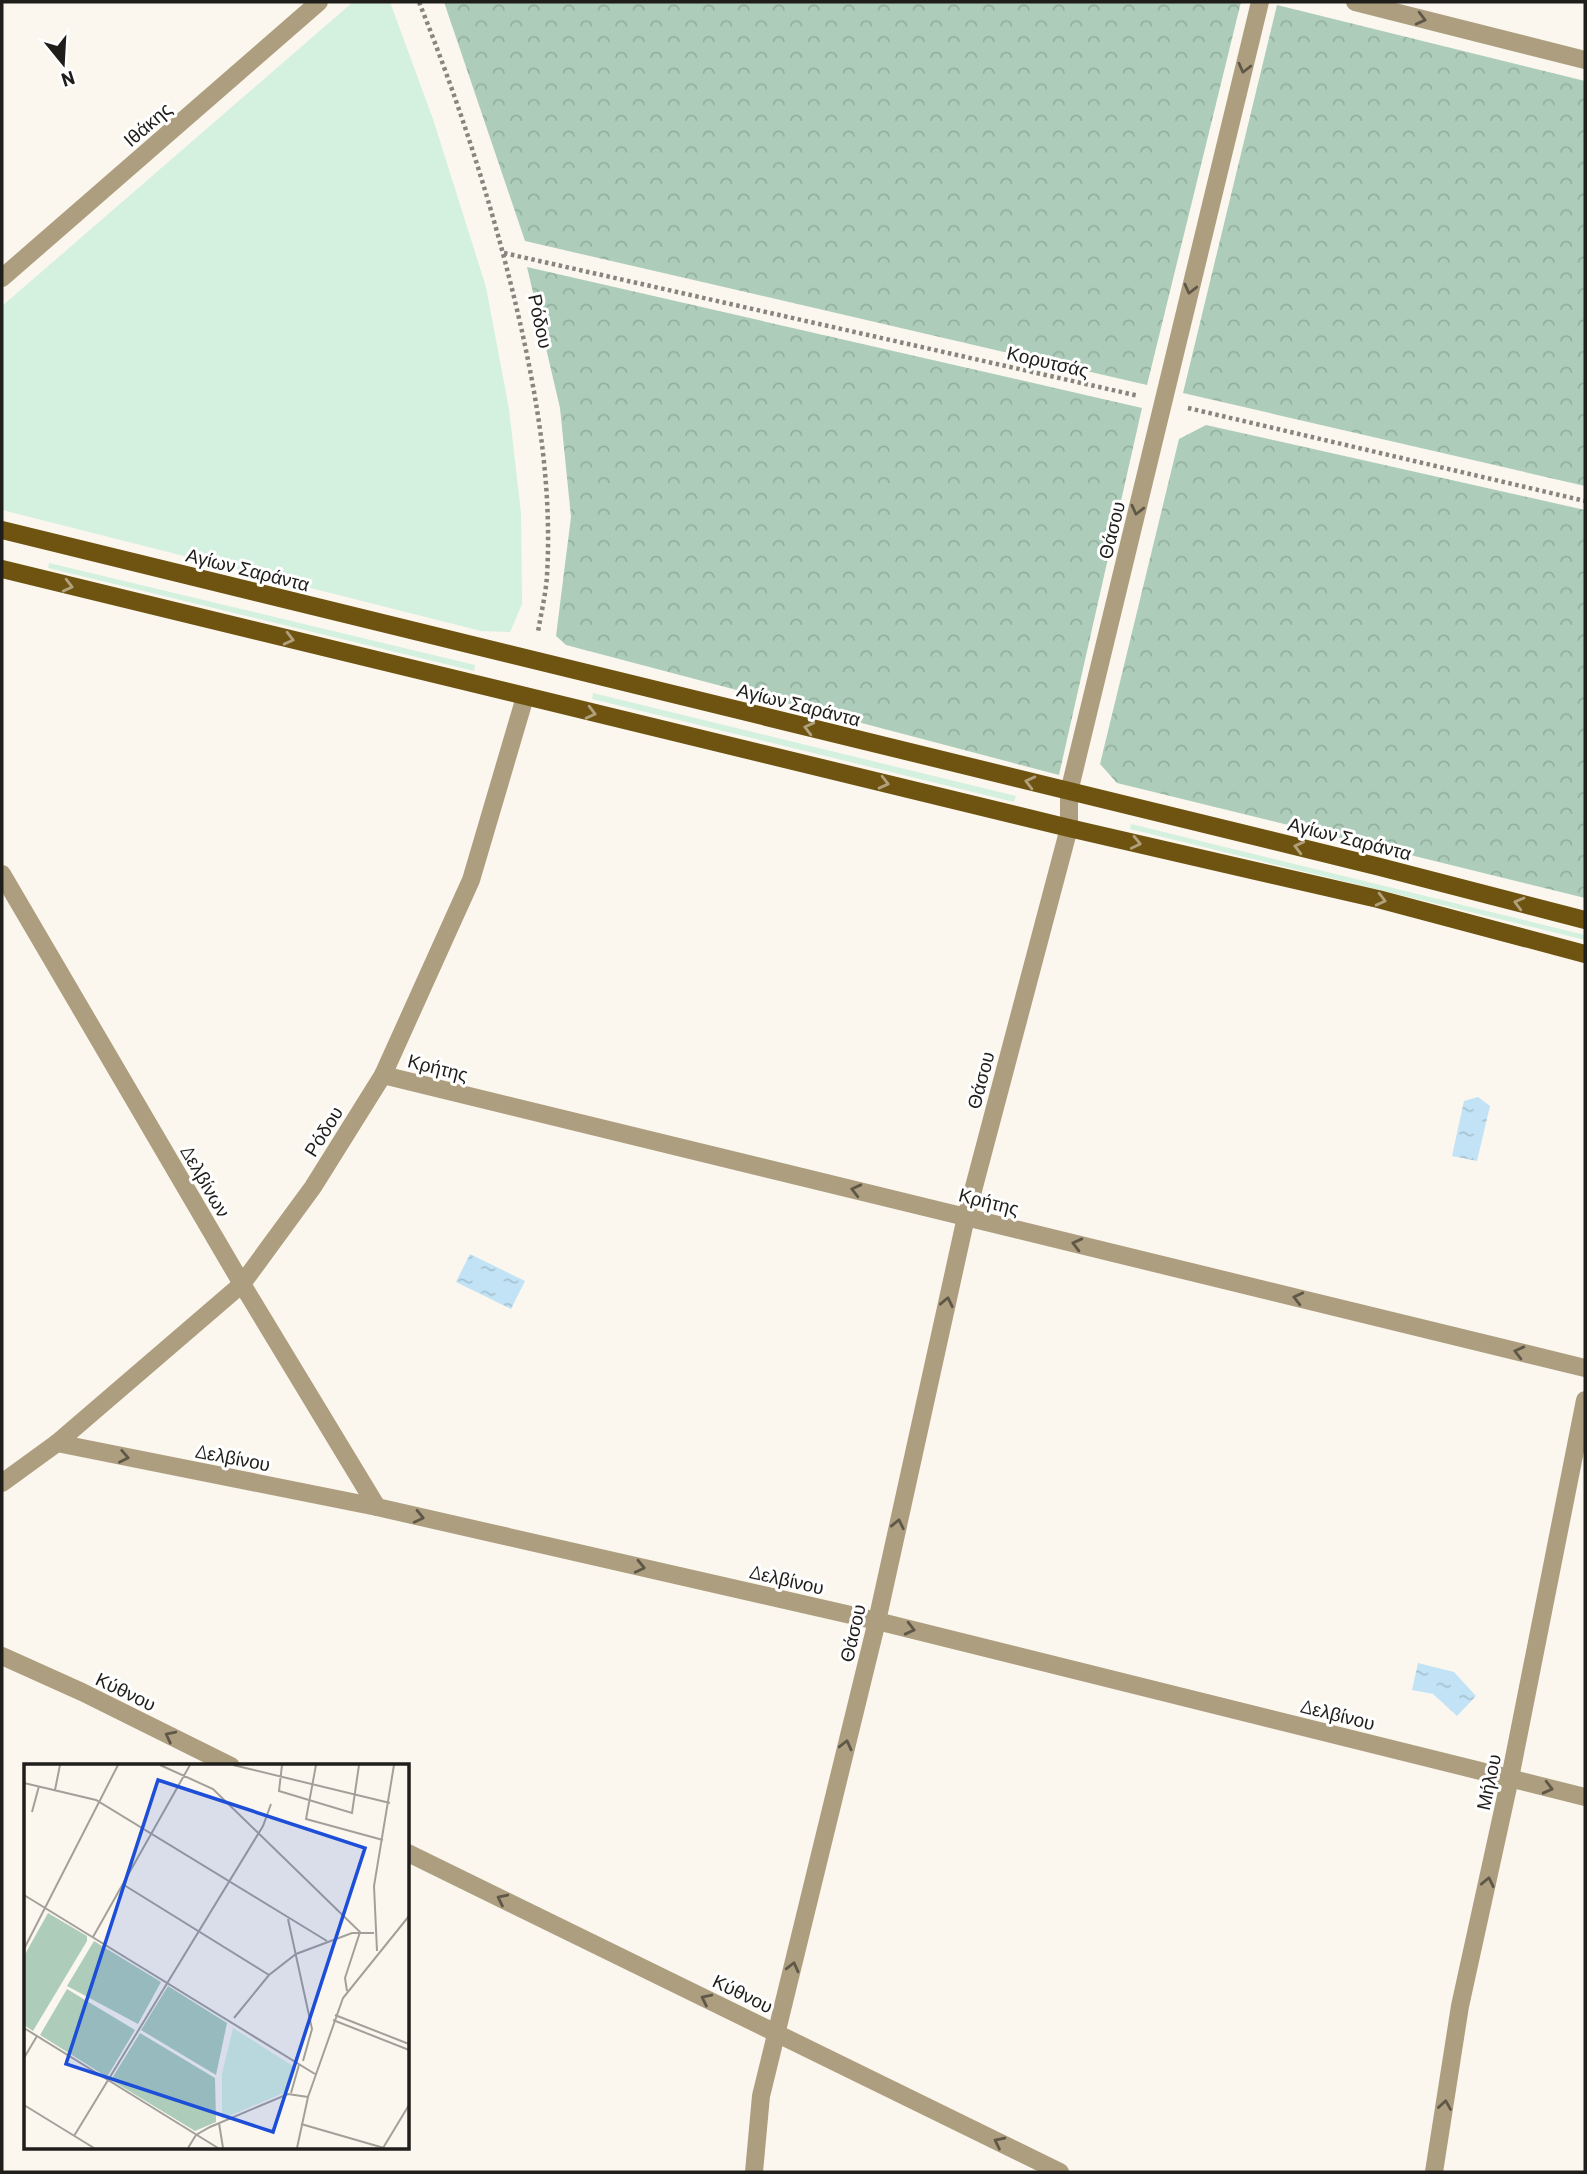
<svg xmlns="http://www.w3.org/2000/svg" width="1587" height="2174" font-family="Barlow,sans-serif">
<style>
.green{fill:#d4f0df}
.forest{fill:url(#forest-crowns)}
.water{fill:url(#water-ripples)}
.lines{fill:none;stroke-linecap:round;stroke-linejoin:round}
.path{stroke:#88857f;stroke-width:4.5;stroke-dasharray:3.5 3.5;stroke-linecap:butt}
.minor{stroke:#ad9e7f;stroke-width:18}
.major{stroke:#6f5311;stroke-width:18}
.oneway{stroke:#5f5848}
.oneway2{stroke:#b0a07c}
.labels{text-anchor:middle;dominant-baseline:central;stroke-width:6;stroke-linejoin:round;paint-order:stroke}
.street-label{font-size:19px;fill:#1f1e1b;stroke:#fff}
.inset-road{fill:none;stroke:#a3a09a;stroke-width:2}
.view{fill:#1d4ed8;fill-opacity:0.15;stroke:#1d4ed8;stroke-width:3.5}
.inset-edge{fill:none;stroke:#1f1e1b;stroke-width:3.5}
</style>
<defs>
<pattern id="forest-crowns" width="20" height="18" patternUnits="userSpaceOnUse" patternTransform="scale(1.75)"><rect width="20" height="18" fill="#adcdba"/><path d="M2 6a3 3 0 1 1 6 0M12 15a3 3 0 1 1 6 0" fill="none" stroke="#94b09f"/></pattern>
<pattern id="water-ripples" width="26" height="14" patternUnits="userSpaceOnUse" patternTransform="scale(1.75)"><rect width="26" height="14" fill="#c2e3f5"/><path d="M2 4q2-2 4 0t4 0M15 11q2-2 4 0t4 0" fill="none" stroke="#a6c2d1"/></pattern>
</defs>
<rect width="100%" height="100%" fill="#fbf7ee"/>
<!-- green -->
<g class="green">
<path d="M353 2H390L434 122 486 287 509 409 521 513 522 604 510 632 481 631 2 510V306Z"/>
<path d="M49 563 475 665 474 671 48 568Z"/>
<path d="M593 693 1016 796 1014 802 592 699Z"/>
<path d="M1131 824 1585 935V940L1130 829Z"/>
</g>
<!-- forest -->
<g class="forest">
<path d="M444 2H1241L1147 385 525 241Z"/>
<path d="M1277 5 1585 81V486L1183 393Z"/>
<path d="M527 267 1142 408 1059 775 566 645 556 636 571 517 560 408Z"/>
<path d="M1206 425 1585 510V898L1117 783 1100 764 1179 439Z"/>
</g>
<!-- water -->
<g class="water">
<path d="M1478 1097 1490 1106 1477 1161 1452 1156 1464 1101Z"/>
<path d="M470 1254 525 1281 511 1309 456 1282Z"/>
<path d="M1418 1663 1454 1672 1476 1696 1457 1716 1433 1694 1412 1690Z"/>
</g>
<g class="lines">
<!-- path -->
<g class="path">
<path d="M419 2C461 107 496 216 521 327 539 408 552 491 547 575 546 594 541 613 538 632"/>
<path d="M504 253 1139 396"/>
<path d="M1188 408 1585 501"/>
</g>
<!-- minor -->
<g class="minor">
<path d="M1355 2 1585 60"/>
<path d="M2 278 319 2"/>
<path d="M2 874 242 1284 377 1507"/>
<path d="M383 1075 1585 1368"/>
<path d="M57 1443 377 1507 877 1621 1585 1797"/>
<path d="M2 1483 57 1443 242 1284 313 1187 383 1075 471 880 525 697"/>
<path d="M2 1656 82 1692 231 1766"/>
<path d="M408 1853 1060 2172"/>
<path d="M754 2172 761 2096 877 1621 966 1217 1069 828V792L1260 2"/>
<path d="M1434 2172 1460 2006 1510 1778 1585 1400"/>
</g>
<!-- major -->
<g class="major">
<path d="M2 530 1380 867 1585 920"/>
<path d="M2 569 1069 828 1378 899 1585 954"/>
</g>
</g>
<!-- one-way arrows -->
<defs><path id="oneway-chevron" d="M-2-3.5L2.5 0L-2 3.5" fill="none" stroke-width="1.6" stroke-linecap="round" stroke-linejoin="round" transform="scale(1.75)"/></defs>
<g class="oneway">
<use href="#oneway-chevron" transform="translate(1421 19) rotate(14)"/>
<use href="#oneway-chevron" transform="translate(1244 68) rotate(104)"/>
<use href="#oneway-chevron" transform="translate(1190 289) rotate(104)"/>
<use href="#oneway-chevron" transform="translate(1137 510) rotate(104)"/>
<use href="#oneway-chevron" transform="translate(856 1190) rotate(-166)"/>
<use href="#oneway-chevron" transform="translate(1077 1244) rotate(-166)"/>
<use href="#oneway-chevron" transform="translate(1298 1298) rotate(-166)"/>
<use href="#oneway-chevron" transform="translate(947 1302) rotate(-78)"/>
<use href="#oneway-chevron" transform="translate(1519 1352) rotate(-166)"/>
<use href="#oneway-chevron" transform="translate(124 1457) rotate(11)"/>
<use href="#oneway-chevron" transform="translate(419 1517) rotate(13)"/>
<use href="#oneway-chevron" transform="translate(898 1524) rotate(-78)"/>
<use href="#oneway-chevron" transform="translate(640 1567) rotate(13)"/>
<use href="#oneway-chevron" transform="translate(910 1629) rotate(14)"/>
<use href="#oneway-chevron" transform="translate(170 1736) rotate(-153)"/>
<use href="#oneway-chevron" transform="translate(846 1745) rotate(-76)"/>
<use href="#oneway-chevron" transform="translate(1548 1788) rotate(14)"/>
<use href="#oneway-chevron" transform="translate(1488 1882) rotate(-78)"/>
<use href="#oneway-chevron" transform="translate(502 1899) rotate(-154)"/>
<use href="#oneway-chevron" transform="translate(793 1967) rotate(-76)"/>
<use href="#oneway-chevron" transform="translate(706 1999) rotate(-154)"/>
<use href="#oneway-chevron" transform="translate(1445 2105) rotate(-81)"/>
<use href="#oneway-chevron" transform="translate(999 2142) rotate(-154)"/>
</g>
<g class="oneway2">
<use href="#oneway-chevron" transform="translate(68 586) rotate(14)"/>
<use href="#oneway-chevron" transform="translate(289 639) rotate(14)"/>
<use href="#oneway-chevron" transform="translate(591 713) rotate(14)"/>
<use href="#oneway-chevron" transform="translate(809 728) rotate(-166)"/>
<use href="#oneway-chevron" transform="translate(1030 782) rotate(-166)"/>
<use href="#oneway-chevron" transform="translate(884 783) rotate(14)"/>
<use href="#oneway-chevron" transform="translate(1136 843) rotate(13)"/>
<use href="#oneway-chevron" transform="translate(1299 847) rotate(-166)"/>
<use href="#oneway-chevron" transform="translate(1381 900) rotate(14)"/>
<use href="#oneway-chevron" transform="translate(1519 903) rotate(-165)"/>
</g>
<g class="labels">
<!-- street labels -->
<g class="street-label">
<text transform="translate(147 124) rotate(-41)">Ιθάκης</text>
<text transform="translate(541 321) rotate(78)">Ρόδου</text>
<text transform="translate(1048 361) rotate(13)">Κορυτσάς</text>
<text transform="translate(1111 530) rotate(-76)">Θάσου</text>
<text transform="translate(248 569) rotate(14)">Αγίων Σαράντα</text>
<text transform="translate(799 704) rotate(14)">Αγίων Σαράντα</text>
<text transform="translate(1350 838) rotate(14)">Αγίων Σαράντα</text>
<text transform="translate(438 1067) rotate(14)">Κρήτης</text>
<text transform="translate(980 1080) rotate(-75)">Θάσου</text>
<text transform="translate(323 1131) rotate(-58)">Ρόδου</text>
<text transform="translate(206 1181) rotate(60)">Δελβίνων</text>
<text transform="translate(989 1201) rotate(14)">Κρήτης</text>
<text transform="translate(233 1457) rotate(11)">Δελβίνου</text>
<text transform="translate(787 1579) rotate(13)">Δελβίνου</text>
<text transform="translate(852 1633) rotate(-77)">Θάσου</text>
<text transform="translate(126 1691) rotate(26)">Κύθνου</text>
<text transform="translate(1338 1714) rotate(14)">Δελβίνου</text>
<text transform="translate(1488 1782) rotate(-78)">Μήλου</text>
<text transform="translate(743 1993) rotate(26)">Κύθνου</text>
</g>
</g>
<!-- overview -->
<g transform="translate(24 1764)">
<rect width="385" height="385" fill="#fbf7ee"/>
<path d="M209 264 272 304 264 327 198 355V310Z" fill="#d4f0df"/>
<path d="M24 149 63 172V177L9 267 0 261V192ZM70 177 137 218 114 260 43 222ZM144 222 203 259 192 311 117 266ZM43 225 111 266 83 313 16 271ZM116 269 191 314 192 358 171 367 87 316Z" fill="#adcdba"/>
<path class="inset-road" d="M136 1 189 25 336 168 321 214 323 227M209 1 366 39M258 1 255 27 328 49 335 1M292 1 282 55 359 76M0 19 72 36 303 177M31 26 36 1M8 48 15 22M100 121 245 211M0 131 291 310M264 155 288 265 279 297M69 173 166 1M0 185 94 1M353 187 350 122 370 1M311 251 385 280M210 254 245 211 272 190 328 169H350M309 256 385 286M0 264 194 384M0 294 13 272M267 329 275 301M0 341 70 384M195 359 199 384M277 360 360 384M50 372 239 62 247 40M164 384 172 371 186 363 264 330 284 333M273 384 284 333 319 234 385 152M359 384 385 341"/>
<path class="view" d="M134 16 341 84 249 368 42 300Z"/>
<rect width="385" height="385" class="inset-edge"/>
</g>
<!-- border -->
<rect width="1587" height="2174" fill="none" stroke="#1f1e1b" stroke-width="7"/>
<!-- north arrow -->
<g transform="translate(63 63) rotate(162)" stroke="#ffffff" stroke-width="5" paint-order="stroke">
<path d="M0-5L12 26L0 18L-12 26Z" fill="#1f1e1b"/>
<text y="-10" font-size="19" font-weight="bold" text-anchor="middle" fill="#1f1e1b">N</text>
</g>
</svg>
